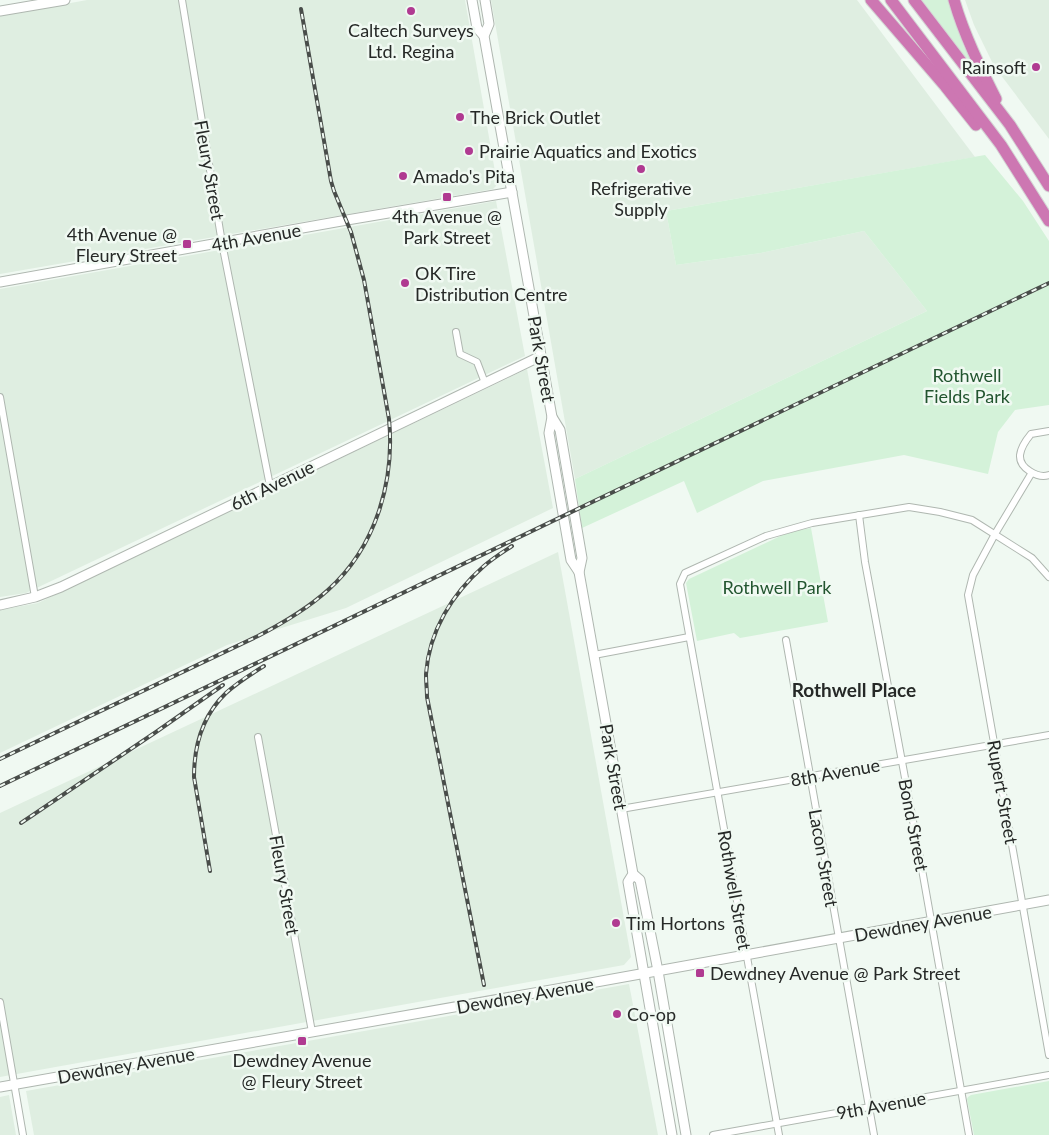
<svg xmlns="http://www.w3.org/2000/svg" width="1049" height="1135" font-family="Lato,sans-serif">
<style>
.built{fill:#dfeee1}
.green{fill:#d4f2d9}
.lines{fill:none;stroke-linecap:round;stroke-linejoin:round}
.street-casing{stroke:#afb7b0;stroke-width:8}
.secondary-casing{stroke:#afb7b0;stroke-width:11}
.highway-casing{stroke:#d4d4d4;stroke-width:13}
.street{stroke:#fff;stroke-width:6}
.secondary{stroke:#fff;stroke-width:9}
.highway{stroke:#cd77b2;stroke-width:11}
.rail-casing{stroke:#494d4a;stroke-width:4}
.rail{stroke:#f0f9f2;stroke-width:2;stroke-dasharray:5.5;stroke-linecap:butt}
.poi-dot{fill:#b03a91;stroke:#f0f9f2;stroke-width:2}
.labels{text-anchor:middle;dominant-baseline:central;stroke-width:5;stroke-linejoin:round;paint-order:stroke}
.poi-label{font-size:18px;fill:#262927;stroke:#f0f9f2;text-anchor:start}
.street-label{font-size:18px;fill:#262927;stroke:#f0f9f2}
.park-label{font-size:18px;fill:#22552f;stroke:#f0f9f2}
.neighbourhood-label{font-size:19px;font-weight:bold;fill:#262927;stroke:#f0f9f2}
</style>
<rect width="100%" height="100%" fill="#f0f9f2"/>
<!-- built -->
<g class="built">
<path d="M87 0H465L497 183 496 186 493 189 0 274V16Z"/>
<path d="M491 0H857L975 157 666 211 676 265 761 253 864 231 927 311 575 479Z"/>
<path d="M965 0H1049V139L994 66 974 25Z"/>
<path d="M496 201 525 356 26 593 0 597V289Z"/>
<path d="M527 369 553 508 346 608 227 645 0 753V610L38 603Z"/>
<path d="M558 552 631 957 624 965 0 1077V813Z"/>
<path d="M629 984 658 1135H34L26 1091Z"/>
<path d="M9 1095 16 1135H0V1097Z"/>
</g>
<!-- green -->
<g class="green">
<path d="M919 0H948L964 47 974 64 969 66Z"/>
<path d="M985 155 1023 201 1049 241V405L1015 410 998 432 988 474 904 455 763 481 697 513 684 481 582 528 575 479 927 311 864 231 761 253 676 265 666 211Z"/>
<path d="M811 528 828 622 740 638 734 633 697 641 686 583 689 579 789 532Z"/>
<path d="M1049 1081V1135H974L967 1099 968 1097 971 1095Z"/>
</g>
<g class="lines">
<!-- street casing -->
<g class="street-casing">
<g id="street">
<path d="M182 0 222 243 270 486"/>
<path d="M456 332 460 354 477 362 485 383"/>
<path d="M0 397 35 597"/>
<path d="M1049 431 1031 434C1026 440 1021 447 1020 455 1019 468 1038 479 1049 475"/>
<path d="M1031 474 995 534 973 575 968 595 1049 1055"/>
<path d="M859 515 865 562 923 875 969 1135"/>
<path d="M786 640 874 1135"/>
<path d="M594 655 689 637"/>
<path d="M258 737 312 1032"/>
<path d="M621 809 1049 735"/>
<path d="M0 1002 23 1135"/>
<path d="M713 1135 1049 1075"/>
<path d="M779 1135 680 584 685 573 766 536 812 523 909 507 940 512 972 520 1032 558 1049 577"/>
</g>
</g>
<!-- secondary casing -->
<g class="secondary-casing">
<g id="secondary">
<path d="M472 0 477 28 484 36"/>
<path d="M485 0 489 24 484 36 552 417 549 433 571 560 579 572"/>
<path d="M0 11 65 0"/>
<path d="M0 282 347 220 512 192"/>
<path d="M552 417 560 430 582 558 579 572 633 874 628 882 672 1135"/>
<path d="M0 605 35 597 61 587 541 356"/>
<path d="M633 874 640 880 658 971 686 1135"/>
<path d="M0 1087 585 984 1049 900"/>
</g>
</g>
<!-- highway casing -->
<g class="highway-casing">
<g id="highway">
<path d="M871 0 945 86 976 125"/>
<path d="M891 0 1001 145 1049 221"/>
<path d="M914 0 1010 125 1049 186"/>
<path d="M954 0C964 35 980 67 996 99"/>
</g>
</g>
<!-- street -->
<use href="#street" class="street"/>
<!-- secondary -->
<use href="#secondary" class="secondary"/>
<!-- highway -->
<use href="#highway" class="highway"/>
<!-- rail casing -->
<g class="rail-casing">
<g id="rail">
<path d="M0 759 258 636C283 623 307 609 328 590 376 547 395 481 389 419L364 280 351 232 334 191 331 181 301 9"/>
<path d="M0 786 1049 283"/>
<path d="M21 823 156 732 223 685"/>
<path d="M210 871 194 777C194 746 203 715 226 693 238 682 251 674 264 666"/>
<path d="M484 985 427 697C427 690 426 682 426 674 429 631 452 594 484 566 493 558 503 552 512 546"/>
</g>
</g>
<!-- rail -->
<use href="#rail" class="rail"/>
</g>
<!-- markers -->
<g class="poi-dot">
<circle cx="411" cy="11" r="5"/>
<circle cx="1036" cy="67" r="5"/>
<circle cx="460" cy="117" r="5"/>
<circle cx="469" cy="151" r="5"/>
<circle cx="641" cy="169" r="5"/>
<circle cx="403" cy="176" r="5"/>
<rect x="442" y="192" width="10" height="10" rx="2.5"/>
<rect x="182" y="239" width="10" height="10" rx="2.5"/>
<circle cx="405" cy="283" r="5"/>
<circle cx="616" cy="923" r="5"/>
<rect x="695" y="968" width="10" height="10" rx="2.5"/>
<circle cx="617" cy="1014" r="5"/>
<rect x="297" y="1036" width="10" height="10" rx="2.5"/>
</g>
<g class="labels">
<!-- poi labels -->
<g class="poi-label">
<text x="411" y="30" text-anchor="middle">Caltech Surveys<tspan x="411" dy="21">Ltd. Regina</tspan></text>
<text x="1026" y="67" text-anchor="end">Rainsoft</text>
<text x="470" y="117">The Brick Outlet</text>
<text x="479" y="151">Prairie Aquatics and Exotics</text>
<text x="413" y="176">Amado's Pita</text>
<text x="641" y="188" text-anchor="middle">Refrigerative<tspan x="641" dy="21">Supply</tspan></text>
<text x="447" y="216" text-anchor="middle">4th Avenue @<tspan x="447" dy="21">Park Street</tspan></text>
<text x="177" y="234" text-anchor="end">4th Avenue @<tspan x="177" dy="21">Fleury Street</tspan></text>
<text x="415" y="273">OK Tire<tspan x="415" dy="21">Distribution Centre</tspan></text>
<text x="626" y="923">Tim Hortons</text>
<text x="710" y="973">Dewdney Avenue @ Park Street</text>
<text x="627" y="1014">Co-op</text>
<text x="302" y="1060" text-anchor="middle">Dewdney Avenue<tspan x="302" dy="21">@ Fleury Street</tspan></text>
</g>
<!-- street labels -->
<g class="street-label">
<text transform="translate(210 170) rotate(80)">Fleury Street</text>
<text transform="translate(256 237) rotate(-10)">4th Avenue</text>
<text transform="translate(542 359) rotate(80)">Park Street</text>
<text transform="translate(272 485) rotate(-26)">6th Avenue</text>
<text transform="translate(614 767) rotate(80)">Park Street</text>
<text transform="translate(835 772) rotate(-10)">8th Avenue</text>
<text transform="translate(1003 792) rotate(80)">Rupert Street</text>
<text transform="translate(914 825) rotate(79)">Bond Street</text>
<text transform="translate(824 858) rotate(80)">Lacon Street</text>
<text transform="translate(285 885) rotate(80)">Fleury Street</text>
<text transform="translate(735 890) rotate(80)">Rothwell Street</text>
<text transform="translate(923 923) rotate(-10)">Dewdney Avenue</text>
<text transform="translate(525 995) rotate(-10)">Dewdney Avenue</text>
<text transform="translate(126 1065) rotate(-10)">Dewdney Avenue</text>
<text transform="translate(881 1105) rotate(-10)">9th Avenue</text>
</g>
<!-- park labels -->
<g class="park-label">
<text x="967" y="375">Rothwell<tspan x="967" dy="21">Fields Park</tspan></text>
<text x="777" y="587">Rothwell Park</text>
</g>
<!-- neighbourhood labels -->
<g class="neighbourhood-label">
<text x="854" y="689">Rothwell Place</text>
</g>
</g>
</svg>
